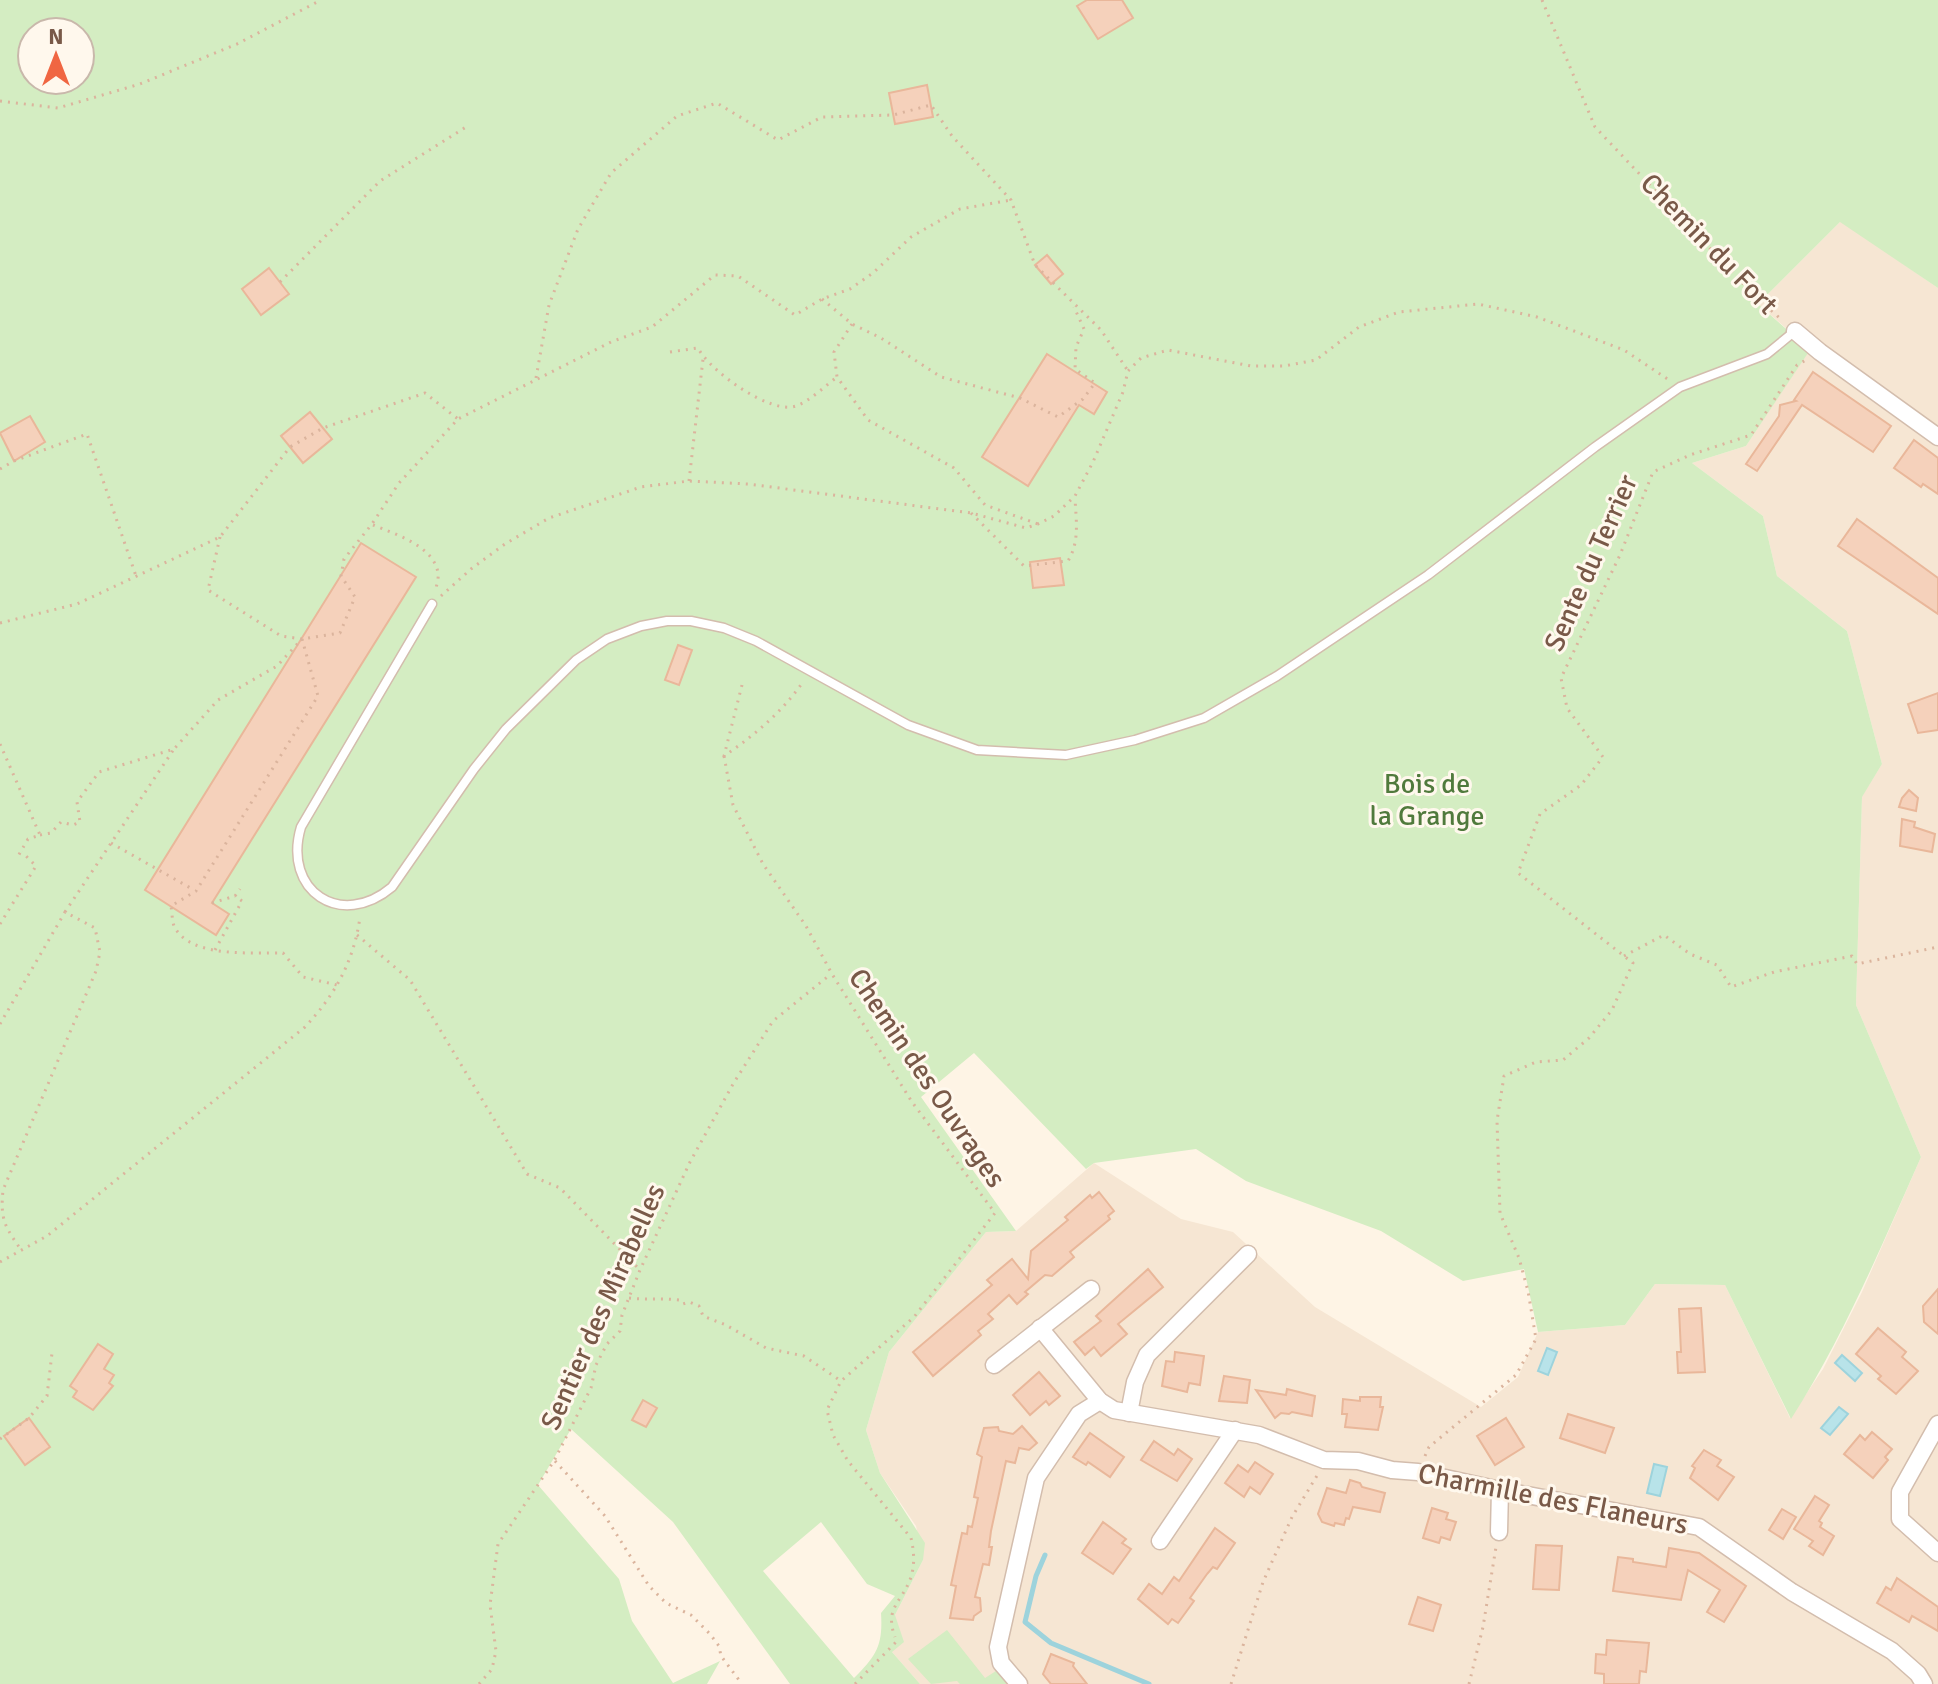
<svg xmlns="http://www.w3.org/2000/svg" width="1938" height="1684" font-family="Signika,sans-serif">
<style>
.residential{fill:#f6e6d3}
.green{fill:#d4edc2;fill-rule:evenodd}
.water{fill:#b8e3e9;stroke:#9dd3dc;stroke-width:2}
.lines{fill:none;stroke-linecap:round;stroke-linejoin:round}
.stream{stroke:#9dd3dc;stroke-width:5}
.building{fill:#f5d1bb;stroke:#e9b79a;stroke-width:2}
.service-casing{stroke:#d3bdad;stroke-width:11}
.minor-casing{stroke:#d3bdad;stroke-width:19}
.path{stroke:#dbb49d;stroke-width:3;stroke-dasharray:2 6;stroke-linecap:butt}
.service{stroke:#fff;stroke-width:8}
.minor{stroke:#fff;stroke-width:16}
.labels{text-anchor:middle;dominant-baseline:central;stroke-width:6;stroke-linejoin:round;paint-order:stroke}
.street-label{font-size:28px;fill:#795948;stroke:#fff8ed}
.park-label{font-size:28px;fill:#507a3c;stroke:#fff8ed}
</style>
<rect width="100%" height="100%" fill="#fef4e5"/>
<!-- residential -->
<path class="residential" d="M1841 221 1938 288V1684H920L892 1652 895 1615 923 1560 916 1526 880 1473 866 1430 889 1352 986 1232 1016 1231 1094 1163 1181 1219 1233 1232 1315 1307 1481 1407 1518 1377 1538 1332 1625 1325 1655 1284 1725 1285 1790 1418 1823 1369 1862 1292 1921 1157 1856 1005 1862 796 1882 764 1847 631 1777 576 1763 516 1692 463 1746 446 1810 349 1758 304Z"/>
<!-- green -->
<g class="green">
<path d="M0 0H1938V288L1840 222 1758 304 1810 350 1746 446 1692 463 1763 516 1777 576 1847 631 1882 764 1862 797 1856 1005 1921 1157C1881 1247 1844 1336 1791 1419L1725 1285 1655 1284 1625 1325 1538 1332 1524 1269 1463 1281 1381 1231 1246 1181 1196 1149 1094 1163 1086 1169 974 1053 921 1097 1016 1231 986 1232 889 1352 866 1430 880 1473 925 1543 923 1560 895 1615 904 1642 892 1652 920 1684H790L673 1522 571 1429 538 1485 619 1579 632 1621 673 1683 720 1661 707 1684H0ZM32 32H80V80H32ZM821 1522 867 1584 895 1596 881 1613C883 1645 877 1655 854 1678L763 1571Z"/>
<path d="M947 1630 985 1678 996 1671 1007 1684H960L957 1681 931 1684 908 1659Z"/>
</g>
<!-- water -->
<g class="water">
<path d="M1547 1348 1557 1352 1548 1375 1538 1371Z"/>
<path d="M1842 1355 1862 1373 1855 1381 1835 1363Z"/>
<path d="M1839 1407 1848 1414 1830 1435 1821 1428Z"/>
<path d="M1654 1464 1667 1467 1660 1496 1647 1493Z"/>
</g>
<g class="lines">
<!-- stream -->
<path class="stream" d="M1045 1555 1036 1576 1025 1622 1051 1643 1149 1684"/>
</g>
<!-- building -->
<g class="building">
<path d="M1087 0H1122L1133 18 1098 39 1077 6Z"/>
<path d="M927 85 933 117 895 124 889 93Z"/>
<path d="M1047 255 1063 274 1051 284 1035 265Z"/>
<path d="M269 268 289 294 261 315 242 289Z"/>
<path d="M1047 354 1107 392 1094 414 1079 405 1028 486 982 457Z"/>
<path d="M1813 372 1891 426 1873 452 1802 405 1757 471 1746 464 1779 416 1780 405 1796 401 1794 400Z"/>
<path d="M310 412 332 439 303 463 281 436Z"/>
<path d="M30 416 45 442 14 461 0 433Z"/>
<path d="M1914 440 1938 458V494L1923 484 1921 487 1894 468Z"/>
<path d="M1857 519 1938 578V614L1838 546Z"/>
<path d="M361 543 416 577 212 903 229 914 216 935 145 890Z"/>
<path d="M1060 558 1064 585 1033 588 1030 562Z"/>
<path d="M678 645 692 650 679 685 665 680Z"/>
<path d="M1938 693V730L1918 733 1908 704Z"/>
<path d="M1909 790 1918 798 1916 811 1899 807 1902 798Z"/>
<path d="M1902 819 1915 822 1914 827 1935 834 1932 852 1900 846Z"/>
<path d="M1099 1192 1114 1211 1108 1216 1110 1219 1070 1252 1074 1257 1052 1276 1045 1275 1025 1292 1028 1294 1017 1304 1009 1295 988 1314 993 1319 978 1331 981 1335 933 1376 913 1352 992 1285 987 1280 1012 1259 1028 1279 1031 1251 1068 1220 1065 1217 1090 1195 1092 1198Z"/>
<path d="M1148 1269 1163 1287 1118 1324 1127 1334 1101 1356 1094 1347 1085 1355 1074 1342 1101 1321 1096 1316Z"/>
<path d="M1938 1289V1334L1924 1322 1923 1306Z"/>
<path d="M1701 1308 1705 1372 1678 1373 1677 1352H1681L1679 1309Z"/>
<path d="M1878 1328 1906 1352 1902 1357 1918 1371 1896 1394 1878 1379 1881 1376 1856 1354Z"/>
<path d="M98 1344 113 1354 104 1369 114 1375 109 1383 113 1386 93 1410 73 1397 77 1391 70 1386Z"/>
<path d="M1175 1352 1204 1356 1200 1385 1189 1383 1187 1392 1162 1386 1166 1361 1174 1362Z"/>
<path d="M1039 1372 1060 1396 1049 1405 1046 1401 1030 1415 1013 1395Z"/>
<path d="M1224 1376 1250 1380 1247 1403 1219 1401Z"/>
<path d="M1287 1389 1315 1396 1312 1416 1292 1412 1289 1414 1281 1413 1275 1418 1256 1390 1286 1395Z"/>
<path d="M1360 1397H1381L1380 1407H1383L1378 1430 1345 1427 1347 1414H1342L1343 1399 1360 1401Z"/>
<path d="M643 1400 657 1408 646 1427 632 1420Z"/>
<path d="M1568 1414 1614 1428 1605 1453 1560 1438Z"/>
<path d="M29 1418 50 1447 25 1465 4 1436Z"/>
<path d="M1506 1418 1524 1447 1495 1465 1477 1436Z"/>
<path d="M1022 1426 1037 1443 1029 1450 1019 1448 1015 1463 1006 1461 991 1531 989 1547H992L989 1565 983 1564 975 1597 980 1598 981 1611 974 1616 973 1620 950 1618 956 1586 951 1585 962 1533 967 1534 968 1526 972 1527 978 1498 974 1497 982 1457 977 1454 984 1428 998 1427 999 1431 1013 1434Z"/>
<path d="M1872 1432 1892 1449 1885 1457 1888 1460 1873 1478 1844 1454 1860 1435 1865 1440Z"/>
<path d="M1090 1433 1124 1457 1110 1477 1088 1462 1086 1465 1073 1457Z"/>
<path d="M1154 1441 1174 1455 1178 1449 1192 1459 1177 1481 1141 1460Z"/>
<path d="M1704 1450 1721 1460 1717 1466 1734 1477 1718 1500 1690 1478 1695 1468 1692 1466Z"/>
<path d="M1255 1462 1273 1474 1260 1494 1250 1487 1244 1497 1225 1483 1238 1465 1248 1472Z"/>
<path d="M1350 1480 1360 1483 1362 1487 1385 1493 1380 1512 1353 1507 1349 1519 1346 1518 1344 1525 1335 1523 1334 1526 1322 1522 1318 1514 1327 1488 1346 1493Z"/>
<path d="M1815 1496 1829 1505 1819 1521 1822 1523 1820 1527 1834 1536 1823 1555 1809 1546 1813 1541 1794 1529Z"/>
<path d="M1432 1508 1448 1513 1446 1519 1456 1522 1450 1540 1441 1537 1439 1543 1423 1538Z"/>
<path d="M1782 1509 1796 1517 1783 1539 1769 1530Z"/>
<path d="M1103 1522 1126 1539 1122 1543 1131 1549 1113 1574 1082 1553Z"/>
<path d="M1215 1528 1235 1543 1217 1569 1213 1567 1207 1574 1190 1598 1194 1601 1178 1623 1172 1619 1168 1624 1138 1599 1149 1584 1162 1594 1174 1577 1179 1581Z"/>
<path d="M1536 1545 1562 1546 1559 1590 1533 1589Z"/>
<path d="M1669 1548 1699 1553 1746 1586 1724 1622 1707 1612 1720 1590 1688 1570 1681 1600 1613 1591 1618 1557 1633 1559V1562L1666 1567Z"/>
<path d="M1897 1578 1938 1607V1631L1912 1616 1909 1622 1877 1603 1886 1587 1891 1590Z"/>
<path d="M1418 1597 1441 1605 1433 1631 1409 1624Z"/>
<path d="M1607 1640 1649 1643 1646 1672 1640 1671 1639 1684H1604V1674L1595 1673 1596 1654 1606 1655Z"/>
<path d="M1051 1654 1074 1663 1073 1666 1087 1684H1051L1043 1674Z"/>
</g>
<g class="lines">
<!-- service casing -->
<g class="service-casing">
<path id="service" d="M432 604 301 827C282 891 341 930 392 887L474 769 506 729 576 660 607 639 641 626 667 621H691L724 628 756 641 908 725 977 750 1066 755 1135 740 1204 718 1277 676 1428 575 1595 447 1680 387 1767 354 1795 331"/>
</g>
<!-- minor casing -->
<g class="minor-casing">
<g id="minor">
<path d="M1795 331 1820 352 1938 437"/>
<path d="M1040 1328 1100 1401 1114 1410 1259 1435 1324 1460 1358 1461 1392 1470 1418 1472 1500 1490 1699 1527 1792 1592 1892 1651 1918 1674 1924 1684"/>
<path d="M994 1365 1091 1289"/>
<path d="M1129 1413 1135 1382 1147 1355 1248 1254"/>
<path d="M1938 1424 1900 1492V1519L1938 1553"/>
<path d="M1499 1532 1500 1490"/>
<path d="M1160 1541 1235 1430"/>
<path d="M1019 1684 1001 1663 998 1647 1036 1478 1079 1414 1100 1401"/>
</g>
</g>
<!-- path -->
<g class="path">
<path d="M1542 0 1595 127 1754 295 1783 321"/>
<path d="M0 101 58 108 140 84 237 44 321 0"/>
<path d="M280 282 380 181 466 127"/>
<path d="M822 299 852 324 881 338 941 377 1020 398 1058 417 1083 399 1095 383 1075 369 1076 347 1084 329 1074 307"/>
<path d="M852 324 834 352 837 377 868 420 954 468 985 505 1038 524"/>
<path d="M670 352 698 348C709 370 770 415 796 406 810 401 825 386 837 377"/>
<path d="M536 378 549 305 578 229 611 173 677 116 717 103 778 140 822 117 893 115 931 105 952 136 1011 200 1035 265 1101 330 1128 371"/>
<path d="M0 469 14 461 87 434 136 576"/>
<path d="M689 481 703 359"/>
<path d="M971 513 1024 566 1068 561C1080 541 1076 520 1075 498"/>
<path d="M373 525C395 534 434 546 438 573 439 579 436 587 435 592"/>
<path d="M220 537 208 590 281 636 302 639 340 633 355 597 341 576 344 559 372 524 399 483 458 419 611 342 652 327 715 275 738 276 795 315 822 299 850 289 873 273 911 237 960 209 1011 200"/>
<path d="M441 596 471 569 505 544 549 518 641 487 689 481 748 484 971 513 1026 528 1038 524 1054 516 1075 496 1093 462 1123 392 1128 371 1141 358 1168 350 1251 366H1284L1316 360 1359 327 1399 312 1478 304 1537 317 1624 350 1669 380"/>
<path d="M0 623 77 604 220 537 290 447 323 428 425 393 458 419"/>
<path d="M302 639 318 696 196 891 171 906C172 912 172 920 174 926 190 959 253 952 283 953L303 977 337 985"/>
<path d="M742 685 724 756C755 735 781 713 803 682"/>
<path d="M0 744 40 835 28 839 17 858"/>
<path d="M724 756 733 805 763 864 806 926 832 974 912 1102 995 1213 914 1317 841 1381 827 1410 833 1435 848 1461 911 1538C914 1551 915 1564 911 1577 902 1603 884 1607 895 1637"/>
<path d="M40 835 51 833 61 822 73 825 80 822 77 802 99 772 174 749 218 700 277 666 302 639"/>
<path d="M111 843 194 890"/>
<path d="M212 903 235 896 240 889"/>
<path d="M65 912 174 749"/>
<path d="M0 924 36 866 22 852"/>
<path d="M357 935 410 980 527 1174 560 1188 640 1270"/>
<path d="M215 950 242 901 235 896"/>
<path d="M1624 956 1664 935 1690 954 1717 965 1731 987 1774 972 1852 956 1857 964 1938 947"/>
<path d="M0 1024 65 912 95 928 100 952 96 971 3 1190C0 1220 5 1227 22 1251"/>
<path d="M0 1262 47 1236 305 1027C335 995 354 961 360 917"/>
<path d="M629 1298C646 1300 662 1298 679 1300L683 1304 689 1302 699 1306 703 1316 726 1325 766 1348 804 1356 841 1381"/>
<path d="M0 1439 29 1418 47 1396 52 1353"/>
<path d="M1425 1456 1429 1447 1516 1375 1536 1339 1528 1291 1519 1258 1500 1213 1497 1121 1504 1076 1536 1062 1563 1060 1589 1038 1612 1010 1633 963 1518 873 1540 814 1581 785 1603 757 1567 708 1561 678 1620 555 1653 472 1690 455 1751 435 1797 365 1806 360"/>
<path d="M555 1461 605 1516 649 1586 666 1603 691 1615 710 1634 719 1646 721 1656 742 1684"/>
<path d="M479 1684 492 1669 496 1651 490 1605 498 1544 554 1461 591 1388 596 1365 607 1344 620 1331 622 1315 640 1270 690 1162 733 1084 773 1021 831 974"/>
<path d="M855 1684 896 1642"/>
<path d="M1231 1684 1263 1582 1292 1517 1318 1474"/>
<path d="M1469 1684 1483 1627 1496 1547"/>
</g>
<!-- service -->
<use href="#service" class="service"/>
<!-- minor -->
<use href="#minor" class="minor"/>
</g>
<g class="labels">
<!-- street labels -->
<g class="street-label">
<text transform="translate(1709 244) rotate(46)">Chemin du Fort</text>
<text transform="translate(1591 563) rotate(-66)">Sente du Terrier</text>
<text transform="translate(927 1078) rotate(56)">Chemin des Ouvrages</text>
<text transform="translate(603 1307) rotate(-66)">Sentier des Mirabelles</text>
<text transform="translate(1553 1499) rotate(11)">Charmille des Flaneurs</text>
</g>
<!-- park labels -->
<g class="park-label">
<text x="1427" y="784">Bois de<tspan x="1427" dy="32">la Grange</tspan></text>
</g>
</g>
<!-- north arrow -->
<g transform="translate(56 56)"><circle r="38" fill="#fff8ed" stroke="#c9b8ab" stroke-width="2"/>
<path d="M0-6L14 30L0 20L-14 30Z" fill="#f06642"/>
<text y="-12" font-size="22" font-weight="bold" text-anchor="middle" fill="#795948">N</text>
</g>
</svg>
